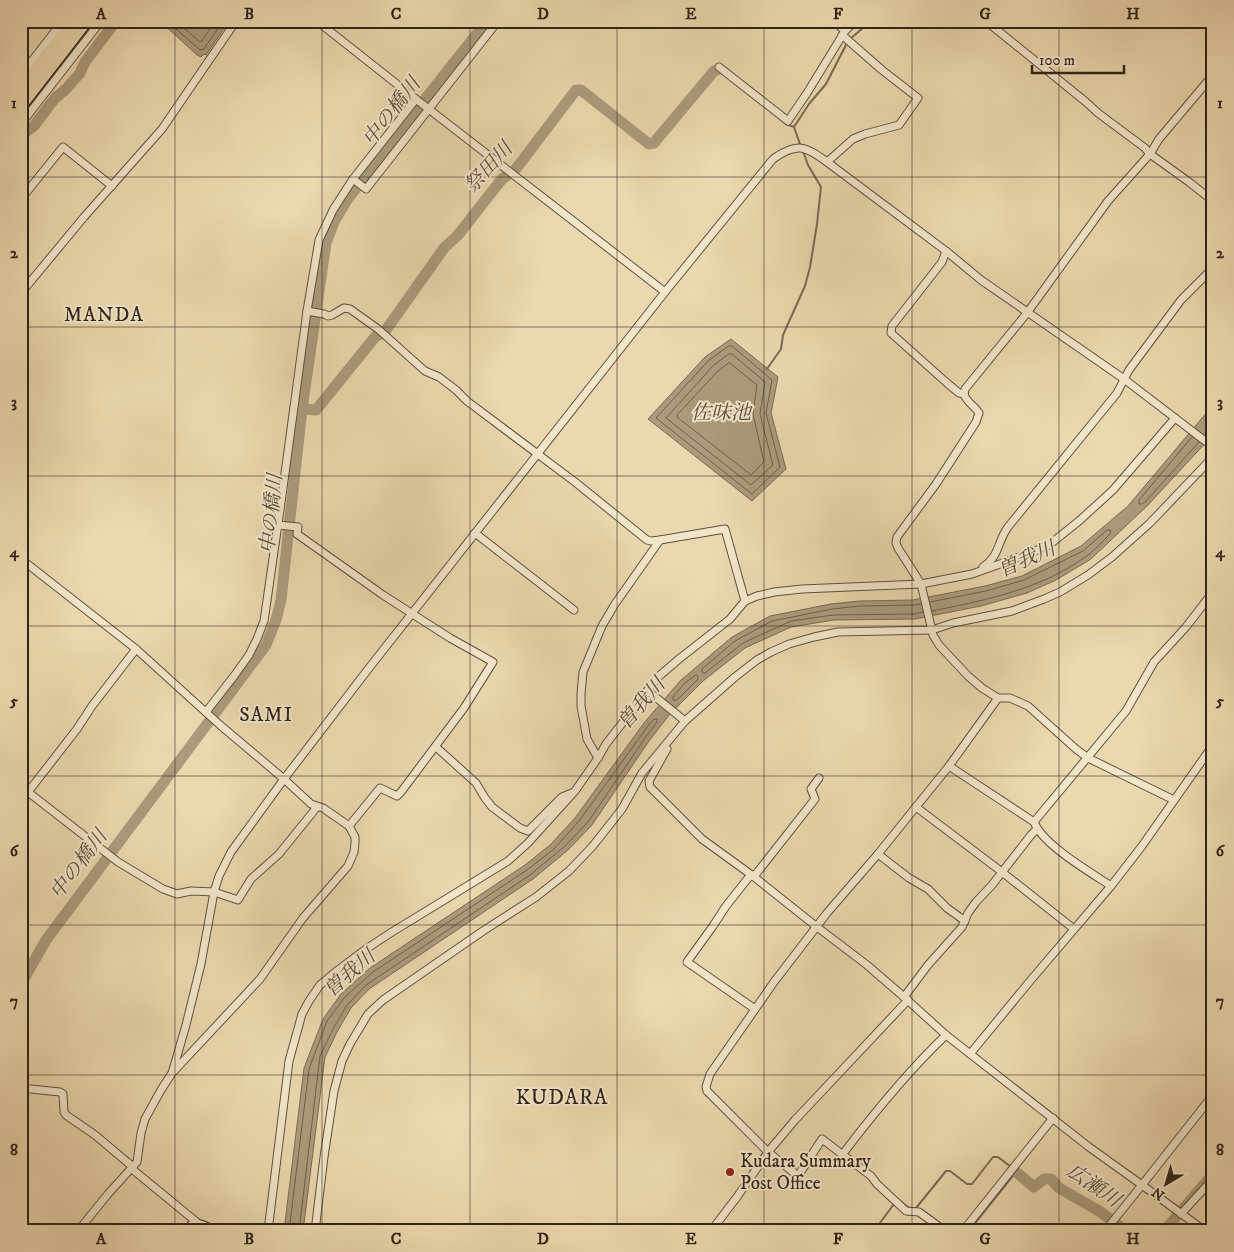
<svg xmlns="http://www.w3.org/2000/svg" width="1234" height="1252" font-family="'IM FELL DW Pica','Noto Serif JP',serif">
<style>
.water{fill:#ab9b7c;stroke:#796b56}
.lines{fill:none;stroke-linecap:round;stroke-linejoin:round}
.shore{stroke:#6d604c;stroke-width:1}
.stream{stroke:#796b56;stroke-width:2}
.river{stroke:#ab9b7c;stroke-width:11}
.minor-casing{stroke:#5e5140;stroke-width:9}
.secondary-casing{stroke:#2f241c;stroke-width:11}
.trunk-casing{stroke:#2f241c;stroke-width:14}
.motorway-casing{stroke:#2f241c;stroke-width:15}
.minor{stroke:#f2e6ca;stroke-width:7}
.secondary{stroke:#f2e6ca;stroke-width:9}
.trunk{stroke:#ebd8ae;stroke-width:11}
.motorway{stroke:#ebd8ae;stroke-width:12}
.grid{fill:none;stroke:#2f241c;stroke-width:1;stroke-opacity:0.55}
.poi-dot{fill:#8f2418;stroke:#f2e6ca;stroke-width:2}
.labels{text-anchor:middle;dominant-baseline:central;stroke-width:4;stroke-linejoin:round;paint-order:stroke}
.poi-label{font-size:19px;fill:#2f241c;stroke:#f2e6ca;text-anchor:start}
.water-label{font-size:20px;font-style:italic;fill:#5a4e3e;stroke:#f2e6ca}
.neighbourhood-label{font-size:20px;letter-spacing:1px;fill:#2f241c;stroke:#f2e6ca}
.quarter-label{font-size:21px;letter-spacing:1px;fill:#2f241c;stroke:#f2e6ca}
.neatline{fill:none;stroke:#2f241c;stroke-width:2}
.grid-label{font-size:16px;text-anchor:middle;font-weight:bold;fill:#2f241c}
</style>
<rect width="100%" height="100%" fill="#ebd8ae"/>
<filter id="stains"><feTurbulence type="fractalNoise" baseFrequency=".004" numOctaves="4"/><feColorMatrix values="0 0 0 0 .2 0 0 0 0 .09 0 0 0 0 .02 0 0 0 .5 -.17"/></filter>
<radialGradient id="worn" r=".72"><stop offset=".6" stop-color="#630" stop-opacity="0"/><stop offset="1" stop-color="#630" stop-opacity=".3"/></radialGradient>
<!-- water -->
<g class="water">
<path d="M160 21H229L206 55 204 54 201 57 197 55Z"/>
<path d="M731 339 778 377 771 413 786 469 752 501 648 419 705 357Z"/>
<path d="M1213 405V434L1210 438 1148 505 1091 559 1056 580 1027 593 981 606 915 619 834 620 791 627 745 648 703 681 670 714 649 741 592 825 568 850 533 879 369 989 351 1008 337 1032 325 1057 303 1231H284L304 1068 323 1019 341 994 370 968 525 865 550 845 575 818 644 723 681 680 732 637 770 616 831 604 859 601 913 600 985 586 1022 576 1081 546 1128 506Z"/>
</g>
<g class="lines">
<!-- shore -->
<g class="shore">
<path d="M167 21 200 50 204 49 223 21"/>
<path d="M176 21 200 42 202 41 215 21"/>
<path d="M729 346H732L772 380 766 413 780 467 752 494 656 418 708 361Z"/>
<path d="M729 354H732L765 382 760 414 773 465 751 485 666 418 713 366Z"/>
<path d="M729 363 731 364 757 385 753 414 764 462 751 475 677 417V415L718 371Z"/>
<path d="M1192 437 1139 500V504H1142L1145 502 1199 442"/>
<path d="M930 602 986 591 1024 580 1083 551 1107 530H1110L1111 531 1110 534C1103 541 1096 549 1088 555 1042 589 987 600 932 611"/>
<path d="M921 604 913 605 860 606 832 609 772 621 735 641 702 669V672L703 673H705L743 643 791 621 833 615 914 614 923 612"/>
<path d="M696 675 698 676V679L677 700H673V697L684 684Z"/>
<path d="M289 1231 309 1069 327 1021 345 997 373 972 527 870 554 849 579 821 648 726 654 719H657V722L645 738 588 822 565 846 530 875 366 985 347 1005 333 1029 320 1056 299 1231"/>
</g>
<!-- stream -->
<g class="stream">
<path d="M850 39 871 21"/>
<path d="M717 70 723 74"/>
<path d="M780 119 786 124 794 127 801 147"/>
<path d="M794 127 809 104 826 84 847 43"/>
<path d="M767 369 781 349 783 335 805 286 810 267 817 224 821 187 808 165 803 151"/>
<path d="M913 1209 916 1208 946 1171H950L967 1184H972L993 1157H998L1011 1167"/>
<path d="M874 1231 894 1204 899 1200 909 1208"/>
<path d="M969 1231 1016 1172 1014 1170"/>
</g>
<!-- river -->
<g class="river">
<path d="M21 136 34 126 55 98 66 89 80 73 85 62 116 21"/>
<path d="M302 409 316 410 375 337 386 330 444 248 458 235 502 179 515 170 576 90H581L649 144 654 143 658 138 714 71 717 70"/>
<path d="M21 984 46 940 266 645 276 620 281 600 302 409 326 243 334 222 347 200 426 98 487 21"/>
<path d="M1016 1172 1034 1187 1044 1179H1051L1059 1188 1099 1211 1126 1231"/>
<path d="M1164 1231 1213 1174"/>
</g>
<!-- minor casing -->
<g class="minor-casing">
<g id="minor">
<path d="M317 21 417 100 665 292 773 159C797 142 805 146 827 162L946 251 981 280 1124 379 1213 447"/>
<path d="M834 21 845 31"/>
<path d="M986 21 1086 102 1098 113 1145 148 1150 154 1189 182 1213 201"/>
<path d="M719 67 788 121 807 93 845 31 855 21"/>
<path d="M21 75 63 21"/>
<path d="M21 124 101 21"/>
<path d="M827 162 853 139 865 134 899 125 918 98 882 70 842 35"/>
<path d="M353 179 366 189 498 21"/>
<path d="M21 199 63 147 112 186"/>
<path d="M946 251 942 262 892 326 891 333 947 383 959 393 964 394C966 402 975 406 979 413L976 422 936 484 897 537 896 543 898 548 921 584 933 635 939 645 968 676 982 688 998 698H1010L1028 706 1076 749 1088 758 1174 800"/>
<path d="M21 275 30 282"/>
<path d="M21 293 84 217 162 129 236 21"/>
<path d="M307 311 324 314 328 316 332 315 344 308 350 309 378 329 425 371 439 377 456 390 467 401 575 482 647 540 651 541 660 540 725 529 745 601"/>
<path d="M964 394 965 389 1027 313 1108 201 1150 154 1159 139 1213 75"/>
<path d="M278 525 298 527 297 534 383 595 450 638 493 662 464 708 401 792 397 796 380 788 349 826"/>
<path d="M475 533 574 610"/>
<path d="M21 559 136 649 220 725 284 779 311 804 323 808 349 826 355 837V843L354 852 348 866 303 918 260 979 174 1071"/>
<path d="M983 567C1000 556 997 542 1008 527L1117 393 1129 370 1181 300 1213 268"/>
<path d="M648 691 685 721"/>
<path d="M206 712 234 676 249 655 257 639 264 621 280 510 307 311 319 240 333 210 353 179 416 99"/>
<path d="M436 747 476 783 485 798 492 807 520 828 528 831 562 797 572 793"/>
<path d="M667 749 649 781 650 787 702 839 753 876 817 927 867 965 904 997 946 1035 1089 1147 1142 1185 1105 1231"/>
<path d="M598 758 587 739 581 706V694L583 672 602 626 615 604 660 540"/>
<path d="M949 766 1034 822C1043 845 1090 872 1111 886"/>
<path d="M28 792 118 862 163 889 177 894 191 891 214 892 238 900 251 879 279 854 317 807"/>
<path d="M21 801 77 729 92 706 136 649"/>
<path d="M916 807 1002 872 1074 929"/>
<path d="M1034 822 1126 711 1154 662 1186 627 1213 592"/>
<path d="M878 854 909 878 928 889 947 908 965 921"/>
<path d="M904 997 928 965 962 927 968 913 976 902 992 885 1031 835 1037 829"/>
<path d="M755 1009 687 962 713 926 726 906 749 877 756 874 815 799 811 789 819 778"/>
<path d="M970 1054 1030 981 1111 886 1142 846 1213 745"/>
<path d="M21 1088 60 1092 63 1094 64 1112 66 1115 95 1135 133 1167"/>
<path d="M842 1155C874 1113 908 1071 946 1035"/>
<path d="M132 1169 199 1224"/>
<path d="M1181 1214 1213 1179"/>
<path d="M78 1231 108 1194 137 1162 141 1133 145 1119 161 1090 172 1073 175 1063 186 1025 201 964 214 892 219 876 231 852 284 779 369 668 665 292"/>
<path d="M268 1231 289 1061 302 1014 309 1001 320 985 338 970 366 949 392 932 508 861 528 843 575 791 598 758 606 744 658 677 679 659 730 619 745 601 757 596 774 592 802 589 921 584 972 574 1028 554 1049 545 1079 521 1113 490 1175 418"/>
<path d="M315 1231 324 1157 334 1091 342 1061 350 1044 368 1014 383 1000 483 931 536 897 569 871 592 847 622 809 642 773 685 721 735 677 757 660 771 652 789 644 814 637 838 632 932 630 953 623 1012 611 1044 599 1060 592 1088 575 1112 557 1150 523 1213 457"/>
<path d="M711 1231 737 1197 768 1152 795 1120 908 1000"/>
<path d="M945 1231 919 1212 906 1211 877 1184 871 1176 822 1139 798 1176 768 1152 707 1091 706 1087 710 1074 774 982 827 913 878 854 949 766 998 698"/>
<path d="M963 1231 1053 1118"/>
<path d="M1205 1231 1142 1185 1213 1095"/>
</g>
</g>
<!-- secondary casing -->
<g class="secondary-casing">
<path id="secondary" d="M188 1231 192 1225C200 1223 206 1226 212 1231"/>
</g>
<!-- trunk casing -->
<g class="trunk-casing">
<path id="trunk" d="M21 88 74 21"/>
</g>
<!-- motorway casing -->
<g class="motorway-casing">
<path id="motorway" d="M21 105 86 21"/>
</g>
<!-- minor -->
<use href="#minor" class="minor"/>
<!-- secondary -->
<use href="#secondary" class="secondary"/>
<!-- trunk -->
<use href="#trunk" class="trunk"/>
<!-- motorway -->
<use href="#motorway" class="motorway"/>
</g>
<!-- grid -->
<path class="grid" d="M175 21V1231M322 21V1231M470 21V1231M617 21V1231M764 21V1231M912 21V1231M1059 21V1231M21 177H1213M21 327H1213M21 476H1213M21 626H1213M21 776H1213M21 925H1213M21 1075H1213"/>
<!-- markers -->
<circle class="poi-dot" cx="730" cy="1172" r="5"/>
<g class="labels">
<!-- poi labels -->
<g class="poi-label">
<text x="740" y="1161">Kudara Summary<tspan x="740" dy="22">Post Office</tspan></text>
</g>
<!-- water labels -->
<g class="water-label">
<text transform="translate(392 112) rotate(-52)">中の橋川</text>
<text transform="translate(489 168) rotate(-48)">祭田川</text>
<text x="721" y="413">佐味池</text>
<text transform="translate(272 514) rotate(-84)">中の橋川</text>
<text transform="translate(1027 560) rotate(-24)">曽我川</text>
<text transform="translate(642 704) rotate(-49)">曽我川</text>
<text transform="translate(79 865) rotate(-53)">中の橋川</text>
<text transform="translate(350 974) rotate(-41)">曽我川</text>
<text transform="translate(1093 1186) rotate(34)">広瀬川</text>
</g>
<!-- neighbourhood labels -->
<g class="neighbourhood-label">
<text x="104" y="315">MANDA</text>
<text x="266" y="715">SAMI</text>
</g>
<!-- quarter labels -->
<g class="quarter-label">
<text x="562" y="1098">KUDARA</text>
</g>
</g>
<!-- margin -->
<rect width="1234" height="1252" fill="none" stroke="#ebd8ae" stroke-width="55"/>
<!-- north arrow -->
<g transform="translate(1166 1184) rotate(218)" stroke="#f2e6ca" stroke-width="4" paint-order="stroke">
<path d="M0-4L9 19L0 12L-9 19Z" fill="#2f241c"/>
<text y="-8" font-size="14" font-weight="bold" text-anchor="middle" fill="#2f241c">N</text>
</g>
<!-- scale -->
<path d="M1032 65v8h92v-8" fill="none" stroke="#2f241c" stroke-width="2.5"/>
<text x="1039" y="65" font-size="15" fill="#2f241c" stroke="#f2e6ca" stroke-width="4" paint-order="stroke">100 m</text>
<rect x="28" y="28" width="1178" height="1196" class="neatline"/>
<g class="grid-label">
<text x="101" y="19">A</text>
<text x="249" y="19">B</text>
<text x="396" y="19">C</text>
<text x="543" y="19">D</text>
<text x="691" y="19">E</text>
<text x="838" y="19">F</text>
<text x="985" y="19">G</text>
<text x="1133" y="19">H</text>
<text x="14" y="108">1</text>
<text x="1220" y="108">1</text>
<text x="14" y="258">2</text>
<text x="1220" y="258">2</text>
<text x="14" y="407">3</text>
<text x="1220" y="407">3</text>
<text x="14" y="557">4</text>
<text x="1220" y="557">4</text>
<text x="14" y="706">5</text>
<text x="1220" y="706">5</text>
<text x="14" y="856">6</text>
<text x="1220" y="856">6</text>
<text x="14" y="1006">7</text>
<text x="1220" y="1006">7</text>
<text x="14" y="1155">8</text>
<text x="1220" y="1155">8</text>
<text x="101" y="1244">A</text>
<text x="249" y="1244">B</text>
<text x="396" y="1244">C</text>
<text x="543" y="1244">D</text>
<text x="691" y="1244">E</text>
<text x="838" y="1244">F</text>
<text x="985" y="1244">G</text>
<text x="1133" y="1244">H</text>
</g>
<rect width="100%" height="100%" filter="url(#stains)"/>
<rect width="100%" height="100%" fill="url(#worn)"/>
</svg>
